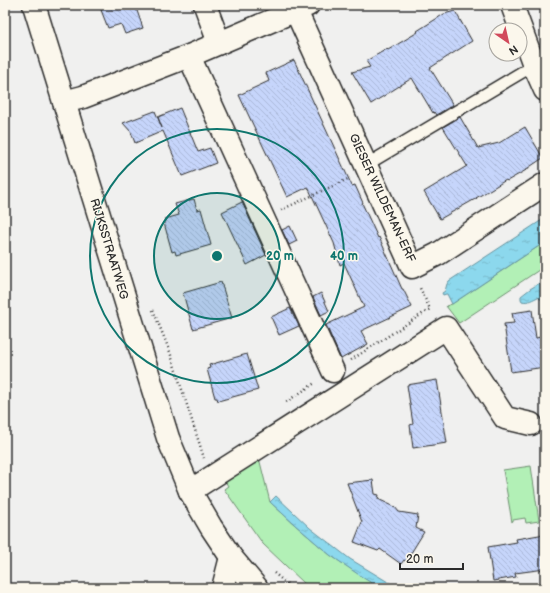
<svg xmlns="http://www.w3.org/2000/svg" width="550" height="593" font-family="'Balsamiq Sans',sans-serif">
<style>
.green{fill:#b2f0b6;stroke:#6e8e70}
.water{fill:url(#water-ripples);stroke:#65939f}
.building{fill:url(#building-back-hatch);stroke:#2b2b2b}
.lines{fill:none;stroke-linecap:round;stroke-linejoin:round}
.lane-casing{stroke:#2b2b2b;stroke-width:14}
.street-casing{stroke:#2b2b2b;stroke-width:25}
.secondary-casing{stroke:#2b2b2b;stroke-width:25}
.path{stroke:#2b2b2b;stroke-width:2.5;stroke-dasharray:1 3;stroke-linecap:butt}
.lane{stroke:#fbf7ec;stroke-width:11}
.street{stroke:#fbf7ec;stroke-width:22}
.secondary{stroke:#fbf7ec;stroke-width:22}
.ring{fill:none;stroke:#0f766e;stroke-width:2}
.labels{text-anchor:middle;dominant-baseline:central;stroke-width:3;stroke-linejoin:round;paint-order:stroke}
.street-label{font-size:12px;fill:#2b2b2b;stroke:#fbf7ec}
.centre{fill:#0f766e;stroke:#fbf7ec;stroke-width:2}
.ring-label{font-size:12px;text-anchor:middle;font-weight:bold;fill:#0f766e;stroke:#fbf7ec;stroke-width:3;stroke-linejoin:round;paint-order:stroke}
</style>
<defs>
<pattern id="water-ripples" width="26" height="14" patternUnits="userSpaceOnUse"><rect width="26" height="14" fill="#8cd8ed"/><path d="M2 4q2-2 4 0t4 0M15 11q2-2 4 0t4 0" fill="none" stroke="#79bacb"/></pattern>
<pattern id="building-back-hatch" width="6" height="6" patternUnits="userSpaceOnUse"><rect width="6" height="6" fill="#c6d5fb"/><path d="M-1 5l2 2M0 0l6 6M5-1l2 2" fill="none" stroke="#aab7d7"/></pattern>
</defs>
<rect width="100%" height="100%" fill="#f0f0ef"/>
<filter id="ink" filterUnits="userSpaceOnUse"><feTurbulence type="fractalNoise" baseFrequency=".025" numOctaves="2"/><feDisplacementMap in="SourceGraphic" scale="8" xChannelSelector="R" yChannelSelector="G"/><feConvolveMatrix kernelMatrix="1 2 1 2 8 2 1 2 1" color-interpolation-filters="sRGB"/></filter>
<g filter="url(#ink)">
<!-- green -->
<g class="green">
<path d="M545 242V266L459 323 446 306 452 304Z"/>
<path d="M259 458 270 502 294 524 330 555 380 588H310L305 584 263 544 224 489 228 486 225 481Z"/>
<path d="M531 466 539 521 526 523 525 518 513 520 512 522 503 470Z"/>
</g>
<!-- water -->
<g class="water">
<path d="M545 218V242L452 304 447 294H446L443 295 442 293 445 291 447 284 449 281Z"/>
<path d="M543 281H545V299H540L538 297C533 299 528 303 522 301L521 299V296L530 289Z"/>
<path d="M276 496 310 528 350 559 398 588H380L365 579 330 555 294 524 270 502Z"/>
</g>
<!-- building -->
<g class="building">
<path d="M101 5H135L143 28 125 34 121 24 108 28 101 10H102Z"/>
<path d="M455 11 472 41 430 68 453 105 436 115 434 112 433 113 412 78 371 104 352 72 370 67 366 61 387 49 388 50 418 32 417 31 444 14Z"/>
<path d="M294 60 352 186 355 185 363 203H362L378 238 379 237 402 289H403L412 307 361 331 368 344 341 359 326 325 364 307 344 263 340 265 334 243 308 187 287 197 239 95 269 81 266 73Z"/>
<path d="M180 108 198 152 210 148 216 163 182 176 163 131 135 143 131 132 123 123 155 111 162 128 158 117Z"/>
<path d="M460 117 478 148 499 143 525 127 543 158 528 168V169L507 181 506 180 476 198H477L440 219 424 192 467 166 443 127Z"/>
<path d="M194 199 197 210 201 209 211 245 176 255 175 251 172 252 164 223 166 222 165 219 179 215 175 204Z"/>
<path d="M242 202 266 255 247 265 222 212Z"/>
<path d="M290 226 297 241 289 245 282 230Z"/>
<path d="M221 282 232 318 193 329 183 293Z"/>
<path d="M321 293 329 311 321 315 313 297Z"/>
<path d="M290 308 299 326 279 335 271 317Z"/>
<path d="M532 310 536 338 545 336V367L511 372 504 324 514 323 512 313Z"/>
<path d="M247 354 258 390 218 401 217 398H215L207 369 210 368 209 365Z"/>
<path d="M437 380 447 443 413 448 410 425 413 424 407 385Z"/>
<path d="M373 480 375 494 379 495 378 499 395 507 399 512 418 515 416 528 424 532 406 561 404 560 401 564 380 549 378 551 354 542 362 522 347 483Z"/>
<path d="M545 534V569L515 573 516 577 493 581 488 547 517 542 516 539Z"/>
</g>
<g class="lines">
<!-- lane casing -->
<g class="lane-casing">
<path id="lane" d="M366 165 534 65"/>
</g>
<!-- street casing -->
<g class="street-casing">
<g id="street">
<path d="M205 5 219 43"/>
<path d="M512 5 534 65 545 90"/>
<path d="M296 11 412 267 438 254 545 184"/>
<path d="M189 56 333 371"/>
<path d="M64 102 83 97 189 56 308 5"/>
<path d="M190 491 446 328 505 418 531 424"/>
<path d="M223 588 231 557"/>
</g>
</g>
<!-- secondary casing -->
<g class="secondary-casing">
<path id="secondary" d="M34 5 168 438 190 491 211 527 231 557 257 588"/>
</g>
<!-- path -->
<g class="path">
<path d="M281 210 350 178"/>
<path d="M153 310 170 352 204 458"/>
<path d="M351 360 430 309 419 286"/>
<path d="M286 402 315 383"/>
<path d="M274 573 292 588"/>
</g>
<!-- lane -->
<use href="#lane" class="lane"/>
<!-- street -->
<use href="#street" class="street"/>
<!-- secondary -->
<use href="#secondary" class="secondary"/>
</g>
</g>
<!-- distance rings -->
<circle cx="217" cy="256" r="63" fill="#0f766e" fill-opacity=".12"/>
<g class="ring">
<circle cx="217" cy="256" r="63"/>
<circle cx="217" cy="256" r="127"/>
</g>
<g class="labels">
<!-- street labels -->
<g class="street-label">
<text transform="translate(382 198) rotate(65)">GIESER WILDEMAN-ERF</text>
<text transform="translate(109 249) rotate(73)">RIJKSSTRAATWEG</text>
</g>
</g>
<circle cx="217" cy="256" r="6" class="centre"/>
<g class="ring-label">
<text x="280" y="260">20 m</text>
<text x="344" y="260">40 m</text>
</g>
<!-- margin -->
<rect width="550" height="593" fill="none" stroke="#fbf7ec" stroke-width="20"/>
<rect x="10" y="10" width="530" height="573" fill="none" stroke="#2b2b2b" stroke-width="1.5" filter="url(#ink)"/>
<!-- north arrow -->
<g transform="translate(508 42) rotate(146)"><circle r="19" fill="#fbf7ec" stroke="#a8a59f"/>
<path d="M0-3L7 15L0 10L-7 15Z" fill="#d1495b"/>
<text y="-6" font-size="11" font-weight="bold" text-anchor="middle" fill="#2b2b2b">N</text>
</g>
<!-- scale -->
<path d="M400 563v6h63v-6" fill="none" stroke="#2b2b2b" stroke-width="2"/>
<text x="406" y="563" font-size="12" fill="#2b2b2b" stroke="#fbf7ec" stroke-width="3" paint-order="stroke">20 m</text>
</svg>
